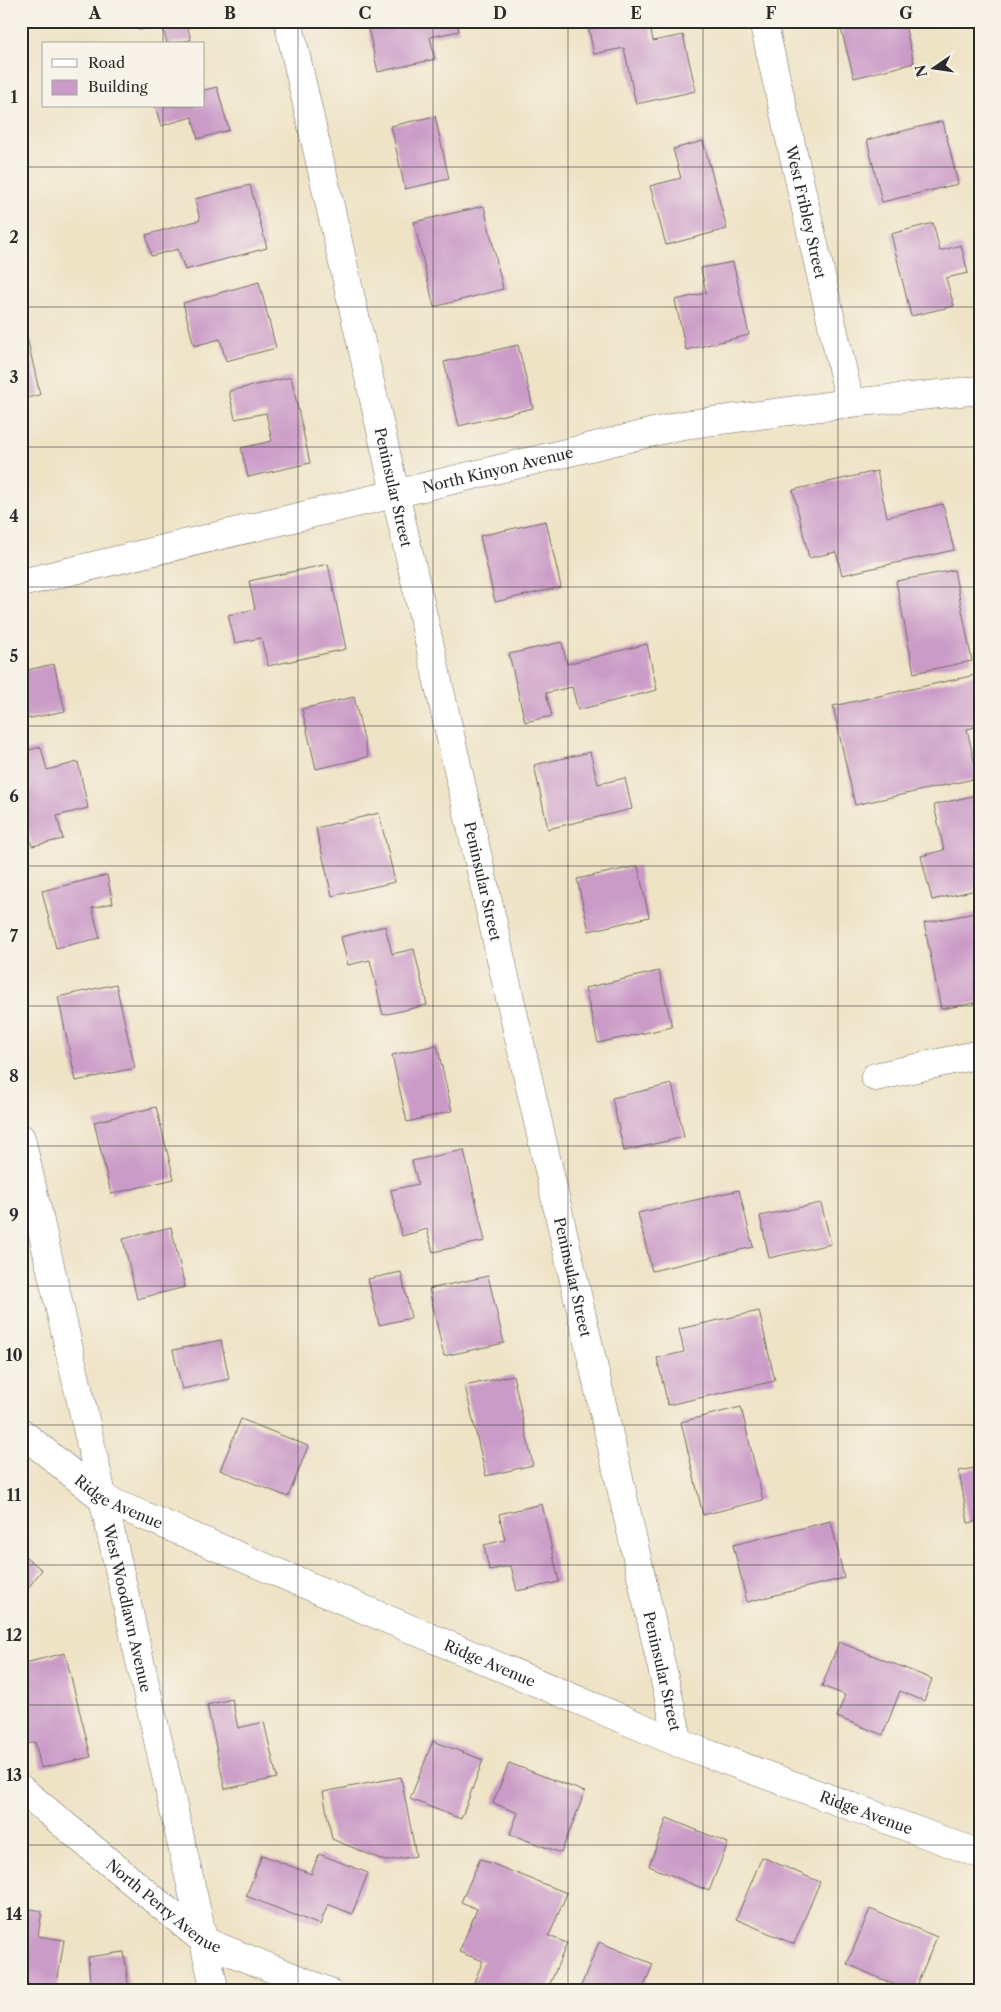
<svg xmlns="http://www.w3.org/2000/svg" width="1001" height="2012" font-family="'Libre Caslon Text',serif">
<style>
.building{fill:#cb9bc8}
.lines{fill:none;stroke-linecap:round;stroke-linejoin:round}
.street-casing{stroke:#706b61;stroke-width:29}
.street{stroke:#fff;stroke-width:28}
.grid{fill:none;stroke:#2b2b2b;stroke-width:1;stroke-opacity:0.55}
.labels{text-anchor:middle;dominant-baseline:central;stroke-width:4;stroke-linejoin:round;paint-order:stroke}
.street-label{font-size:15px;fill:#2b2b2b;stroke:#f7f3e8}
.neatline{fill:none;stroke:#2b2b2b;stroke-width:2}
.grid-label{font-size:16px;text-anchor:middle;font-weight:bold;fill:#2b2b2b}
</style>
<rect width="100%" height="100%" fill="#f7f3e8"/>
<filter id="ink" filterUnits="userSpaceOnUse"><feTurbulence type="fractalNoise" baseFrequency=".02" numOctaves="2"/><feDisplacementMap in="SourceGraphic" scale="10" xChannelSelector="R" yChannelSelector="G"/><feConvolveMatrix kernelMatrix="1 2 1 2 8 2 1 2 1" color-interpolation-filters="sRGB"/></filter>
<filter id="wash" filterUnits="userSpaceOnUse"><feTurbulence type="fractalNoise" baseFrequency=".0096" numOctaves="4" result="noise"/><feDisplacementMap in="SourceGraphic" scale="20" xChannelSelector="R" yChannelSelector="G"/><feGaussianBlur stdDeviation="1.12" result="paint"/><feColorMatrix in="noise" values="0 0 0 0 0 0 0 0 0 0 0 0 0 0 0 0 0 1.4 0 .05"/><feComposite in="paint" operator="in"/></filter>
<g filter="url(#wash)">
<rect width="100%" height="100%" fill="#efe3c6"/>
<g id="blocks">
<!-- building -->
<g class="building">
<path d="M137 21H186L191 40 167 44 162 24 139 30Z"/>
<path d="M398 21H457L459 31 430 37 435 59 378 72 368 28Z"/>
<path d="M609 21H649L653 41 683 35 696 91 636 104 624 48 594 54 588 26Z"/>
<path d="M839 21H904L914 63 854 78Z"/>
<path d="M217 87 229 130 198 139 192 117 161 126 155 106H204V90Z"/>
<path d="M435 116 449 179 405 189 391 126Z"/>
<path d="M943 121 958 184 882 202 867 140Z"/>
<path d="M703 141 727 229 666 245 650 186 681 178 673 149Z"/>
<path d="M250 185 267 248 185 270 178 249 151 256 146 235 200 220 195 199Z"/>
<path d="M484 206 503 289 434 307 414 222Z"/>
<path d="M933 223 940 251 961 245 968 273 946 278 954 306 911 316 891 234Z"/>
<path d="M733 262 749 335 686 350 675 300 706 293 701 268Z"/>
<path d="M259 282 276 348 226 361 220 339 194 346 183 303Z"/>
<path d="M25 328 40 395 21 399V329Z"/>
<path d="M518 345 533 408 459 426 444 362Z"/>
<path d="M291 377 310 463 248 477 241 448 272 441 266 413 235 419 229 391Z"/>
<path d="M877 471 887 517 943 504 954 550 842 575 836 552 809 558 793 490Z"/>
<path d="M546 521 561 587 495 602 480 536Z"/>
<path d="M328 564 346 649 268 666 261 638 235 643 228 615 255 609 249 581Z"/>
<path d="M954 570 972 661 914 673 896 581Z"/>
<path d="M562 642 567 664 647 644 657 690 578 710 572 687 546 693 552 716 525 722 509 654Z"/>
<path d="M54 664 65 711 21 720V666L23 671Z"/>
<path d="M980 674V726L967 729 978 778 855 805 833 706Z"/>
<path d="M354 697 368 757 316 769 302 709Z"/>
<path d="M41 747 47 770 78 762 88 808 57 816 63 839 32 846 21 800V752Z"/>
<path d="M590 752 598 784 625 778 632 809 548 829 534 765Z"/>
<path d="M980 794V889L932 900 921 856 944 850 934 805Z"/>
<path d="M379 813 395 882 332 896 316 828Z"/>
<path d="M638 866 649 917 589 931 577 879Z"/>
<path d="M107 875 113 903 92 908 100 938 56 948 42 891Z"/>
<path d="M980 912V1002L941 1009 924 923Z"/>
<path d="M385 926 392 954 414 949 427 1005 383 1015 370 960 348 965 341 937Z"/>
<path d="M659 971 672 1027 598 1043 585 988Z"/>
<path d="M116 984 135 1068 76 1081 58 997Z"/>
<path d="M437 1045 452 1111 407 1122 392 1055Z"/>
<path d="M672 1084 684 1137 624 1151 612 1098Z"/>
<path d="M156 1107 174 1179 111 1194 94 1122Z"/>
<path d="M464 1150 485 1241 433 1252 427 1229 402 1236 391 1190 418 1184 412 1161Z"/>
<path d="M739 1190 753 1247 652 1271 638 1213Z"/>
<path d="M821 1203 831 1244 769 1258 760 1216Z"/>
<path d="M171 1227 185 1287 137 1299 123 1239Z"/>
<path d="M401 1272 411 1318 379 1325 368 1279Z"/>
<path d="M488 1276 504 1343 444 1356 429 1289Z"/>
<path d="M759 1311 775 1381 668 1405 657 1358 684 1352 679 1329Z"/>
<path d="M221 1340 229 1379 182 1389 173 1350Z"/>
<path d="M513 1375 533 1465 486 1476 465 1386Z"/>
<path d="M741 1407 763 1500 703 1515 681 1422Z"/>
<path d="M241 1419 308 1446 288 1497 220 1470Z"/>
<path d="M980 1467V1521L968 1523 959 1471Z"/>
<path d="M542 1504 559 1582 517 1591 511 1566 489 1570 484 1545 505 1540 499 1514Z"/>
<path d="M831 1521 844 1578 747 1602 733 1545Z"/>
<path d="M21 1553 42 1570 21 1597Z"/>
<path d="M839 1642 932 1679 924 1701 900 1691 883 1735 837 1717 845 1695 822 1686Z"/>
<path d="M65 1653 91 1757 41 1768 35 1742 21 1746V1664Z"/>
<path d="M232 1699 238 1728 264 1722 277 1778 225 1789 207 1705Z"/>
<path d="M433 1741 483 1760 461 1819 410 1799Z"/>
<path d="M509 1763 585 1792 561 1853 510 1834 518 1813 493 1803Z"/>
<path d="M401 1777 416 1856 385 1861 332 1839 323 1792Z"/>
<path d="M667 1818 728 1843 709 1891 649 1866Z"/>
<path d="M319 1854 368 1873 352 1914 328 1904 320 1925 246 1896 262 1855 311 1874Z"/>
<path d="M762 1857 820 1882 794 1944 736 1919Z"/>
<path d="M480 1859 567 1893 549 1936 567 1943 547 1991H495L474 1982 483 1961 459 1952 477 1909 461 1902Z"/>
<path d="M21 1907 42 1911 38 1936 64 1940 56 1990 21 1984Z"/>
<path d="M870 1909 937 1937 914 1991H909L847 1964Z"/>
<path d="M599 1942 653 1964 642 1991H579Z"/>
<path d="M124 1952 129 1991H91L88 1957Z"/>
</g>
</g>
</g>
<g filter="url(#ink)">
<use href="#blocks" fill-opacity="0" stroke="#706b61" stroke-width="1"/>
<g class="lines">
<!-- street casing -->
<g class="street-casing">
<g id="street">
<path id="s1" d="M288 21 679 1743"/>
<path id="s2" d="M763 21 850 403"/>
<path id="s3" d="M21 583 683 425 850 403 980 390"/>
<path d="M875 1077 980 1054"/>
<path id="s4" d="M21 1138 215 1991"/>
<path id="s5" d="M21 1432 102 1498 679 1743 980 1854"/>
<path id="s6" d="M21 1789 204 1941 327 1991"/>
</g>
</g>
<!-- street -->
<use href="#street" class="street"/>
</g>
</g>
<!-- grid -->
<path class="grid" d="M163 21V44M298 21V1991M433 21V1991M568 21V1991M703 21V1991M838 21V1991M163 106V1991M21 167H980M21 307H980M21 447H980M21 587H980M21 726H980M21 866H980M21 1006H980M21 1146H980M21 1286H980M21 1425H980M21 1565H980M21 1705H980M21 1845H980"/>
<g class="labels">
<!-- street labels -->
<g class="street-label">
<text stroke="none"><textPath href="#s2" startOffset="196">West Fribley Street</textPath></text>
<text stroke="none"><textPath href="#s3" startOffset="490">North Kinyon Avenue</textPath></text>
<text stroke="none"><textPath href="#s1" startOffset="478">Peninsular Street</textPath></text>
<text stroke="none"><textPath href="#s1" startOffset="882">Peninsular Street</textPath></text>
<text stroke="none"><textPath href="#s1" startOffset="1288">Peninsular Street</textPath></text>
<text stroke="none"><textPath href="#s5" startOffset="121">Ridge Avenue</textPath></text>
<text stroke="none"><textPath href="#s4" startOffset="482">West Woodlawn Avenue</textPath></text>
<text stroke="none"><textPath href="#s5" startOffset="526">Ridge Avenue</textPath></text>
<text stroke="none"><textPath href="#s1" startOffset="1692">Peninsular Street</textPath></text>
<text stroke="none"><textPath href="#s5" startOffset="931">Ridge Avenue</textPath></text>
<text stroke="none"><textPath href="#s6" startOffset="185">North Perry Avenue</textPath></text>
</g>
</g>
<!-- margin -->
<rect width="1001" height="2012" fill="none" stroke="#f7f3e8" stroke-width="55"/>
<!-- legend -->
<rect x="42" y="42" width="162" height="65" fill="#f7f3e8" stroke="#a5a39c"/>
<rect x="52" y="59" width="25" height="8" fill="#ffffff" stroke="#a5a39c"/>
<text x="88" y="68" font-size="15" fill="#2b2b2b">Road</text>
<rect x="52" y="80" width="25" height="15" fill="#cb9bc8" stroke="#a5a39c"/>
<text x="88" y="92" font-size="15" fill="#2b2b2b">Building</text>
<!-- north arrow -->
<g transform="translate(934 68) rotate(257)" stroke="#f7f3e8" stroke-width="4" paint-order="stroke">
<path d="M0-4L9 19L0 12L-9 19Z" fill="#2b2b2b"/>
<text y="-8" font-size="14" font-weight="bold" text-anchor="middle" fill="#2b2b2b">N</text>
</g>
<rect x="28" y="28" width="946" height="1956" class="neatline"/>
<g class="grid-label">
<text x="95" y="19">A</text>
<text x="230" y="19">B</text>
<text x="365" y="19">C</text>
<text x="500" y="19">D</text>
<text x="636" y="19">E</text>
<text x="771" y="19">F</text>
<text x="906" y="19">G</text>
<text x="14" y="103">1</text>
<text x="14" y="243">2</text>
<text x="14" y="383">3</text>
<text x="14" y="522">4</text>
<text x="14" y="662">5</text>
<text x="14" y="802">6</text>
<text x="14" y="942">7</text>
<text x="14" y="1082">8</text>
<text x="14" y="1221">9</text>
<text x="14" y="1361">10</text>
<text x="14" y="1501">11</text>
<text x="14" y="1641">12</text>
<text x="14" y="1781">13</text>
<text x="14" y="1920">14</text>
</g>
</svg>
